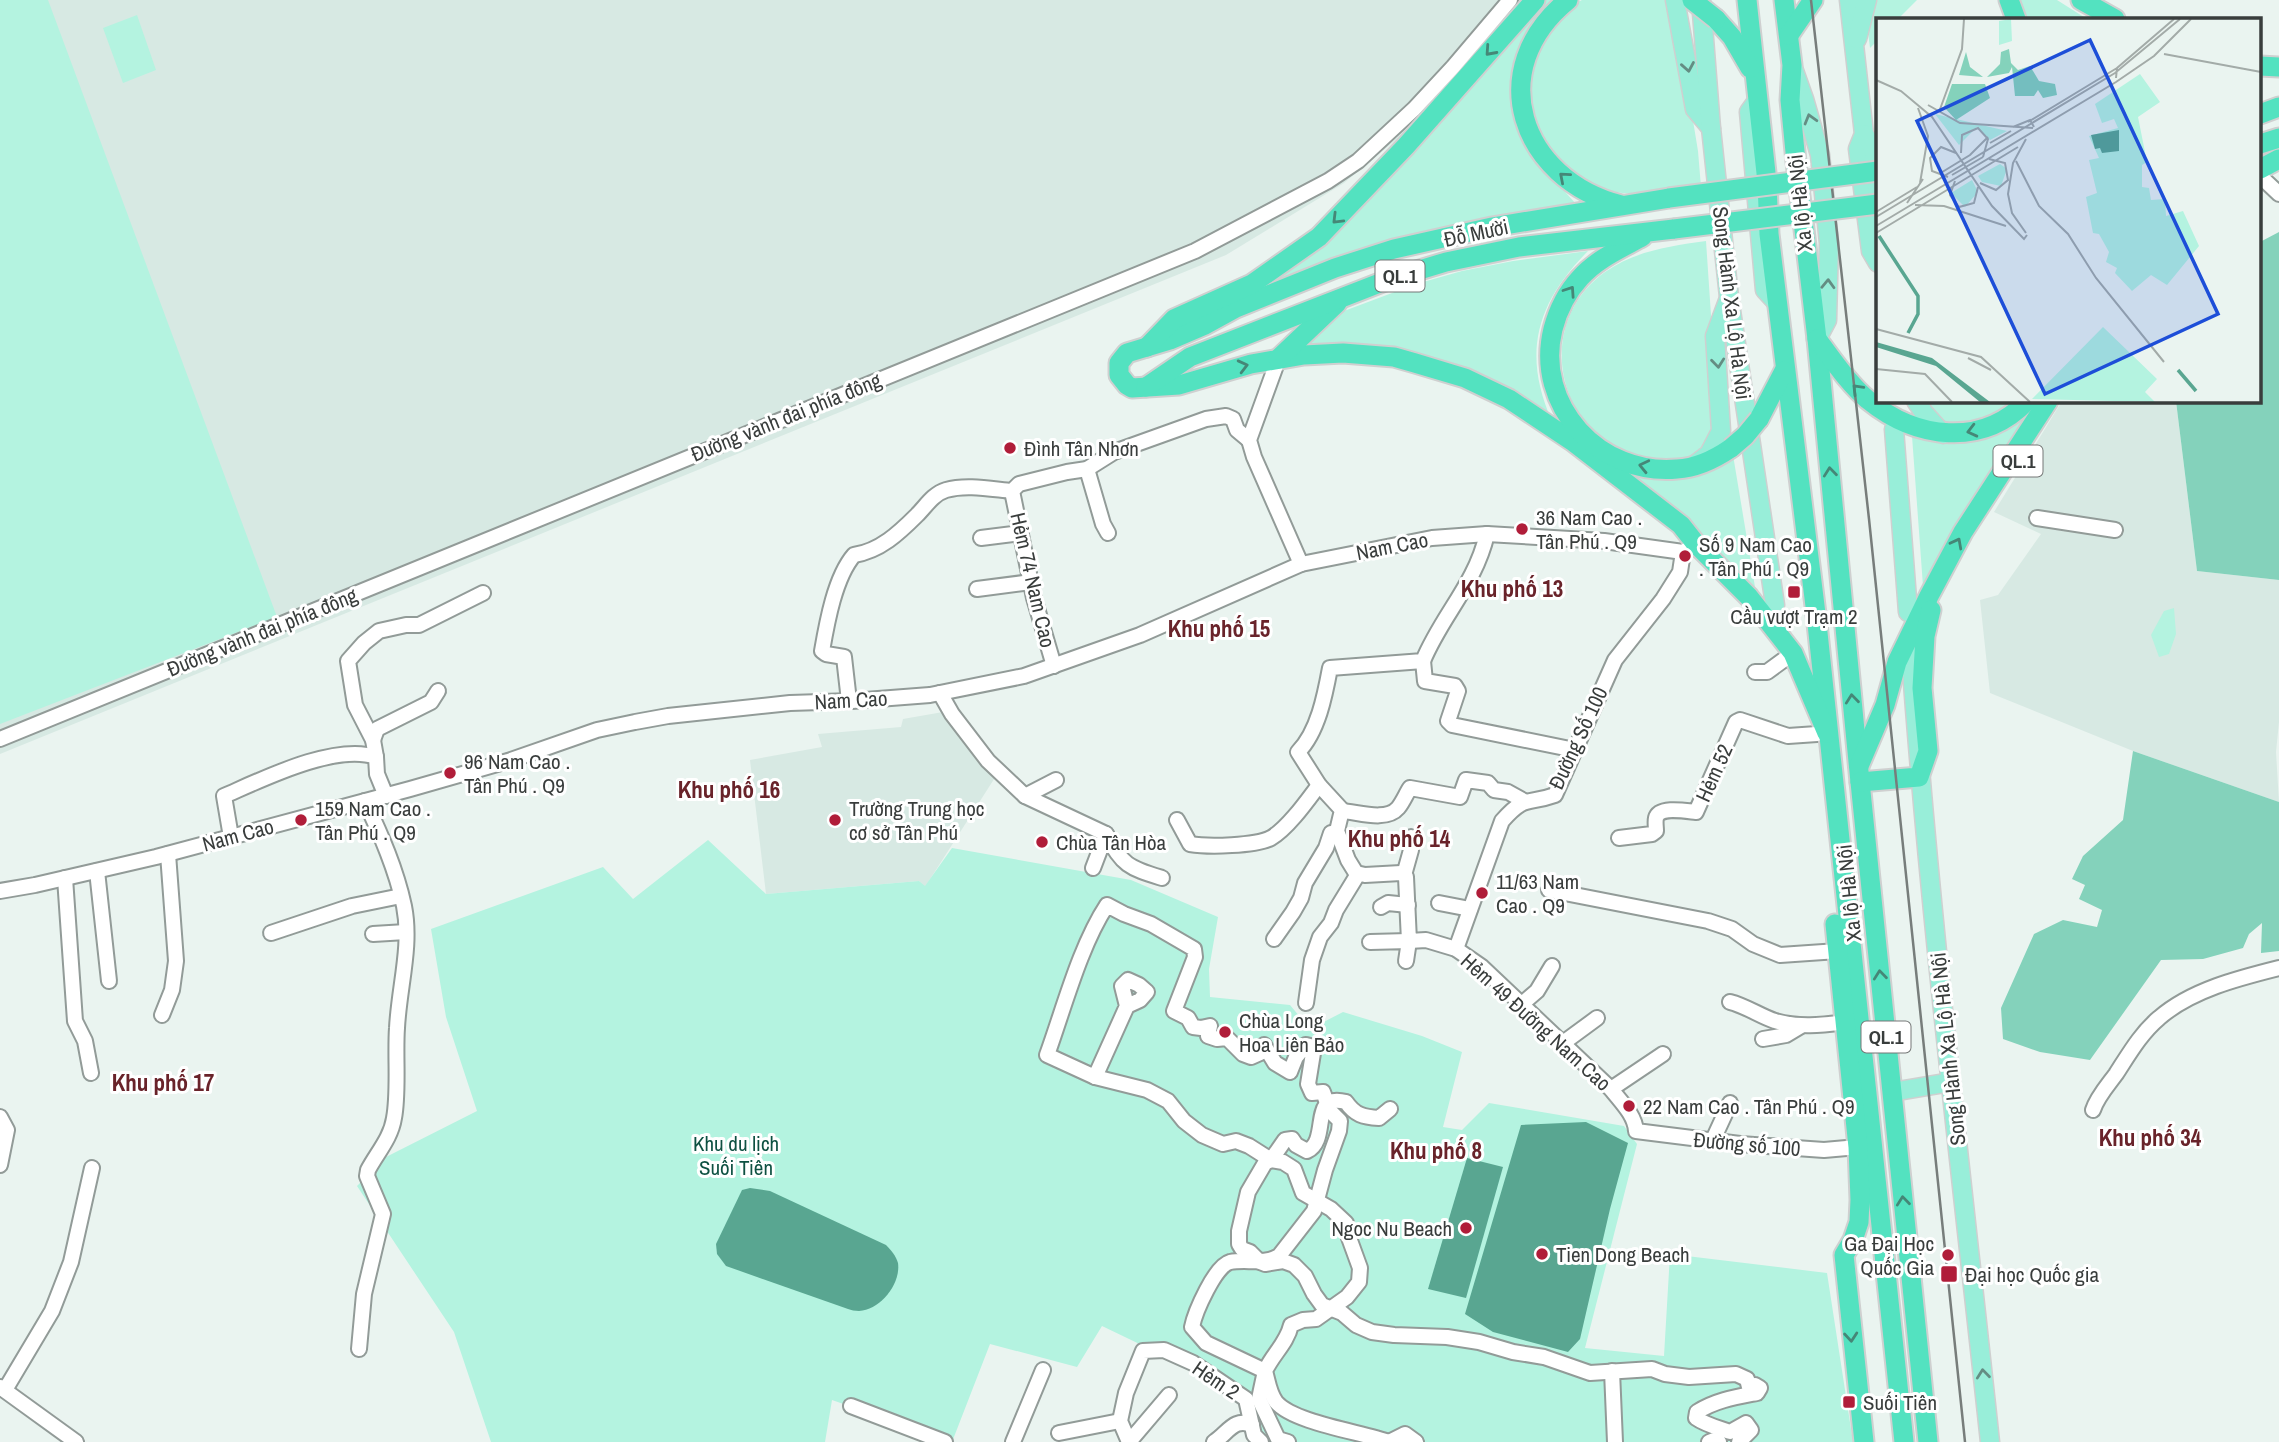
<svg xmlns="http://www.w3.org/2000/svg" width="2279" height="1442" font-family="'Archivo Narrow',sans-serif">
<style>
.built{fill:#d7e9e3}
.green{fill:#b4f3e0}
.forest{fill:#84d2bb}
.water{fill:#59a691}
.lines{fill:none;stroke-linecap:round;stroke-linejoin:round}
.minor-casing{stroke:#929b98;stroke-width:18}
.major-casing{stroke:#cfd0d0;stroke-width:21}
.highway-casing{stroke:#cfd0d0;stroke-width:23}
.minor{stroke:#fff;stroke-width:14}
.major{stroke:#98eed9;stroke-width:18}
.highway{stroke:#53e2c0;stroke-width:19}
.rail{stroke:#777d7b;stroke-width:2.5}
.highway-bridge-casing{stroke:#cfd0d0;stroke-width:23;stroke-linecap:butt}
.highway-bridge{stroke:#53e2c0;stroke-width:19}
.oneway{stroke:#458777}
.oneway2{stroke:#648d83}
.poi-dot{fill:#b01d39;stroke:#fff;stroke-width:2.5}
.labels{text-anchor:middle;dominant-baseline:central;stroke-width:6;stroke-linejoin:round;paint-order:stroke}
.shield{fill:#fff;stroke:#747776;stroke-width:2}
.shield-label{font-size:19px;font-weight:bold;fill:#393d3c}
.street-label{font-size:21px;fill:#393d3c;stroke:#fff}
.poi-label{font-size:21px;fill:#393d3c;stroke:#fff;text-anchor:start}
.park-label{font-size:21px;fill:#0e5142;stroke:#fff}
.neighbourhood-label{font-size:23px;font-weight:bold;fill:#69232a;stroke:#fff}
.inset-river{fill:none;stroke:#59a691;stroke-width:3.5}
.inset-road{fill:none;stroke:#a3aba8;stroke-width:2}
.view{fill:#1d4ed8;fill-opacity:0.15;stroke:#1d4ed8;stroke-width:3.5}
.inset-edge{fill:none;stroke:#393d3c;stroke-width:3.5}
</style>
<rect width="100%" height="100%" fill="#eaf4f0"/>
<!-- built -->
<g class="built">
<path d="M0 0H1524L1403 134 1344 183 1226 255 0 754Z"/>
<path d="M2062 401H2176L2197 571 2279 580V722L2276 752 2279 802 2133 751 1990 693 1980 600 1998 595 2041 534 1994 512Z"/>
<path d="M943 712 996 776 925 887 919 881 766 894 750 760 822 747 818 734 901 727 903 719Z"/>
</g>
<!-- green -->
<g class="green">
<path d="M0 0H48L277 617 0 724Z"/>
<path d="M1543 0H1553L1535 20 1523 39 1515 59 1512 78 1513 100 1540 164 1576 204 1244 296 1312 252 1354 214Z"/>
<path d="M1582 0H1671L1674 5 1698 151 1701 187C1669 191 1630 199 1600 188 1565 176 1532 136 1529 99 1529 91 1531 81 1532 73 1533 66 1532 58 1535 52 1544 32 1562 18 1576 3Z"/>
<path d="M1864 0H1917L1898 19H1878V40L1870 48Z"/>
<path d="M2016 0H2057L2087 19H2022Z"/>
<path d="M137 15 156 70 123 83 103 28Z"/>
<path d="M1706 241 1719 434C1711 442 1701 456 1692 459 1679 464 1667 461 1655 460 1561 450 1527 328 1605 272 1635 251 1670 246 1706 241Z"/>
<path d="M1588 251C1536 303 1522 354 1552 421L1448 368 1294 351 1336 314 1416 284 1462 271 1513 261Z"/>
<path d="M1921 401H2015C1991 422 1976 423 1945 426Z"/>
<path d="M2034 401H2040L1923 586 1912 436 1935 441 1948 442Z"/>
<path d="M1733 455 1755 587 1695 532 1612 463 1628 471Z"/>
<path d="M2174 608 2176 634 2169 654 2159 657 2151 635 2164 611Z"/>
<path d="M708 840 766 894 919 881 925 886 952 848 1131 880 1218 917 1209 969 1210 997 1290 1005 1310 1029 1343 1012 1422 1036 1462 1052 1443 1127 1462 1130 1489 1103 1624 1126 1637 1144 1585 1348 1664 1356 1670 1254 1827 1273 1853 1442H1263L1254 1399 1102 1326 1077 1367 990 1344 952 1442 832 1400 825 1442H491L454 1332 357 1186 386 1157 477 1111 446 1017 431 929 603 867 633 899Z"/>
</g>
<!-- forest -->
<g class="forest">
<path d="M2279 232V580L2197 571 2176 401H2260V242Z"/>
<path d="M2133 751 2279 802V951L2261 953 2262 923 2249 934 2243 948 2203 959 2161 960 2090 1060 2040 1052 2003 1039 2001 1008 2034 934 2063 920 2097 927 2102 910 2079 899 2085 885 2072 879 2083 856 2123 820Z"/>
</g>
<!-- water -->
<g class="water">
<path d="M1586 1122 1628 1143 1610 1209 1580 1339 1568 1352 1493 1332 1465 1314 1521 1125Z"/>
<path d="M1467 1158 1503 1167 1466 1298 1428 1289Z"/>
<path d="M750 1188 770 1191 886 1245C891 1250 896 1256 898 1263 901 1284 880 1310 859 1311 855 1311 851 1310 848 1309L726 1266 717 1254 716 1244 742 1190Z"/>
</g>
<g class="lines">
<!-- minor casing -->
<g class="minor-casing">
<g id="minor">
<path d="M2260 176 2279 194"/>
<path d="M1278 360 1249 440 1254 457 1301 564"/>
<path d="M1087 469 1103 524 1108 533"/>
<path d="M2037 518 2115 530"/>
<path d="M1487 534C1475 585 1442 615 1423 661L1330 668C1325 695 1318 732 1298 752L1319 785 1342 810 1337 831 1348 860 1356 873 1365 875 1401 873 1406 877 1409 941 1426 940 1456 949 1482 967 1611 1089C1621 1102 1635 1115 1636 1131L1740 1144 1824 1150 1858 1147"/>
<path d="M981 538 1021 533"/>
<path d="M977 589 1031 582"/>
<path d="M1423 661 1425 681 1455 686 1458 691 1448 721 1452 725 1575 750"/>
<path d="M1054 666 1034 598 1012 491 1019 484 1067 472 1087 469 1114 452 1206 419 1226 416 1233 419 1237 430 1249 440"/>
<path d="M1755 672H1767L1793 653"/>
<path d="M940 693 952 714 988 761 1025 796 1106 834 1093 868"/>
<path d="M849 701 844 657 826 654 822 651C827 622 835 577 854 555 880 551 899 533 917 515 926 506 933 494 946 490 966 484 991 489 1012 491"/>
<path d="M0 739 1195 251 1328 181 1358 161 1414 109 1453 67 1510 0"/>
<path d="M373 740 377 729 431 702 438 691"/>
<path d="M376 757 373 740 355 705 348 661 364 643 379 631 406 625H419L483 593"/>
<path d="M1025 796 1056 780"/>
<path d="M1342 811C1358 812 1386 822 1398 808 1403 802 1406 794 1410 788L1460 797 1466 780 1488 783 1494 790 1508 792 1524 801"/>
<path d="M1177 820 1190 844C1208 847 1256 846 1271 838 1288 828 1307 801 1319 785"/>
<path d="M1106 834C1122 866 1130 868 1162 878"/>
<path d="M231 837 224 796C263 779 335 743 376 757L377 774 386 796"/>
<path d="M1619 838 1652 834 1656 831C1656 827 1655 822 1656 818 1659 806 1686 811 1696 812L1736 722 1740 720 1788 736 1817 734"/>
<path d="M97 871 109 981"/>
<path d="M1404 875 1411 850V837"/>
<path d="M65 878 75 1021 85 1041 91 1073"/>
<path d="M1549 890 1708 921 1732 929 1753 944 1780 955 1838 951"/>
<path d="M0 891 35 885 156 857 410 789 508 761 597 730 635 722 668 716 790 703 852 701 930 695 1024 676 1140 635 1301 564 1432 538 1487 534 1604 541 1683 552 1696 544"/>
<path d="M1439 903 1470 909"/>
<path d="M1381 907 1388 903 1408 905"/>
<path d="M271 933 352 906 401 896"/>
<path d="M373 934 406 932"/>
<path d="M1274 939 1293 912 1301 898 1305 883 1326 848 1331 833"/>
<path d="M1370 942 1409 941 1406 961"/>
<path d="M1456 949 1502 821C1526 794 1527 805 1555 795L1615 660 1663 599 1680 572 1683 552"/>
<path d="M1730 1002C1746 1006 1760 1016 1775 1021 1800 1028 1822 1025 1846 1022"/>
<path d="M1306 1003 1312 960 1320 937 1331 923 1336 910 1358 874"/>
<path d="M1522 1004 1537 991 1552 966"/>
<path d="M1127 1006 1122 986 1128 980 1139 985 1147 992 1140 1000 1127 1006 1095 1077 1047 1055C1064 1008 1080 946 1107 905L1124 914 1151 924 1194 949 1195 957 1174 1011 1188 1018 1193 1027 1201 1028 1210 1026 1208 1036 1217 1039 1227 1038 1243 1054 1251 1057 1260 1053 1264 1045 1275 1063 1290 1072 1296 1057 1306 1045 1314 1047 1308 1084 1312 1093 1323 1092 1330 1111 1340 1121 1339 1131 1325 1170 1314 1211 1279 1256C1264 1265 1247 1259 1230 1262 1215 1266 1195 1312 1192 1327L1206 1343 1265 1371 1259 1399 1278 1439 1288 1442"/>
<path d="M162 1015 172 990 176 961 168 854"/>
<path d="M1763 1039 1786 1035 1801 1026"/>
<path d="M1563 1043 1597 1018"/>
<path d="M1095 1077 1147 1090 1168 1101 1184 1121 1202 1135 1223 1144 1236 1141 1249 1146 1271 1160 1283 1162 1294 1169 1303 1193 1331 1209 1346 1223 1348 1235 1360 1268 1359 1282 1347 1297 1316 1319 1303 1320 1291 1325C1287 1343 1273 1354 1265 1371 1268 1381 1269 1393 1276 1402 1294 1423 1361 1432 1389 1442"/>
<path d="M1611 1089 1663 1054"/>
<path d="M1390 1109 1379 1118C1363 1117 1355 1115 1346 1102 1308 1092 1331 1140 1307 1151L1296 1145 1292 1139 1285 1140 1271 1160 1265 1163 1248 1192 1239 1231V1244L1242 1249 1250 1252 1260 1262 1265 1264 1283 1261 1294 1265 1305 1276 1314 1294 1322 1305 1342 1313 1356 1325 1372 1332 1394 1335 1447 1337 1479 1342 1513 1352 1544 1357 1590 1373 1652 1369 1665 1374 1689 1377 1736 1374 1747 1379 1749 1387 1755 1385 1760 1388 1757 1393C1736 1397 1716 1400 1697 1412L1696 1418C1706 1425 1719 1428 1730 1432L1746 1423 1751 1430 1739 1442"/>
<path d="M2093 1110C2097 1097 2108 1085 2116 1074 2129 1054 2141 1033 2159 1018 2191 990 2239 978 2279 968"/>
<path d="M0 1117 7 1130 0 1165"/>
<path d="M1712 1142 1730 1103"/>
<path d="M359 1349 364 1294 383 1214 367 1176 368 1170C377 1153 391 1138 394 1118 399 1092 395 1055 397 1028 399 987 412 946 404 906 396 869 381 835 365 801"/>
<path d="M1612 1371 1615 1442"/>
<path d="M0 1387 76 1442"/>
<path d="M5 1390 52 1311 71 1262 92 1168"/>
<path d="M851 1406 945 1442"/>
<path d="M1059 1433 1120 1421"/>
<path d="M1013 1442 1043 1370"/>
<path d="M1129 1442 1120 1421 1126 1393 1143 1351 1164 1350 1193 1363 1246 1399 1254 1435 1261 1442"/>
<path d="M1129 1442 1169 1395"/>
<path d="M1214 1442C1228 1433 1234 1417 1252 1425"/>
<path d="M1389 1442 1405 1434 1416 1442"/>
<path d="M1709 1442 1714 1440 1719 1442"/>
</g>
</g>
<!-- major casing -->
<g class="major-casing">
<g id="major">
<path d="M1675 0 1695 109 1711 128"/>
<path d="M1701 0 1711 128 1729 297 1775 605"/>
<path d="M1849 0 1864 134 1858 149 1871 251 1878 263"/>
<path d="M1857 39 1867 0"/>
<path d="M1793 68 1804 99 1820 155 1829 243 1827 320 1817 339"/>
<path d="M1757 101 1749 112 1765 290 1777 303"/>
<path d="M1864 134 1874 149 1878 193"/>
<path d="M1916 401 1924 413 1943 434"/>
<path d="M1894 429 1908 612"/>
<path d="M1696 464 1709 454 1721 431 1715 336 1728 301"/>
<path d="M1911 656C1930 919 1962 1180 1990 1442"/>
<path d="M1892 1092 1951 1082"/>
</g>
</g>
<!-- highway casing -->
<g class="highway-casing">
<g id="highway">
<path d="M1568 0C1483 69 1520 179 1621 205"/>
<path d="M1747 0 1767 182 1769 234 1816 614 1904 1442"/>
<path d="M1784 0 1792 65 1790 100 1796 162 1817 339 1860 782 1928 1442"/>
<path d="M2009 0 2016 19"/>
<path d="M2081 0 2115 19"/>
<path d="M1716 19 1732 37 1750 68"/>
<path d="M1789 35 1813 0"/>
<path d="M2260 66 2279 67"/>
<path d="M2260 114 2279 107"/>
<path d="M2260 144 2279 138"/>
<path d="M2260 169 2279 159"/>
<path d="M1669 198 1492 227 1394 249 1335 268 1236 308 1205 325 1170 340 1127 353 1119 363V375L1127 385 1132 388 1179 385 1251 364 1304 355 1343 353 1394 357 1415 363 1465 378 1509 399 1572 441 1681 525 1696 544 1749 597 1793 653 1827 733"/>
<path d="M1642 237C1620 249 1597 259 1580 278 1567 292 1558 310 1553 329 1534 406 1600 476 1677 469 1697 468 1715 459 1731 448"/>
<path d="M1817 339C1833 360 1848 383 1868 400 1916 439 1982 448 2027 401"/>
<path d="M1147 347 1174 319 1252 284 1319 237 1406 146 1535 0"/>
<path d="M1278 359 1337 303"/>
<path d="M1146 387 1190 357 1390 279 1446 262 1519 247 1674 229"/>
<path d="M1759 419 1784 371"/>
<path d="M1859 766 1885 705 1897 662 1929 596 1963 532 2048 401"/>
<path d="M1860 782 1919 777 1928 751 1922 688 1925 636 1931 610"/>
<path d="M1835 924 1858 1147 1860 1200 1859 1222 1853 1240 1844 1255 1864 1442"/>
</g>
</g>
<!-- minor -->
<use href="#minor" class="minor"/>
<!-- major -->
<use href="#major" class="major"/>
<!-- highway -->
<use href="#highway" class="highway"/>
<!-- rail -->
<path class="rail" d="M1811 0 1869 519 1965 1442"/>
<!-- highway-bridge casing -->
<g class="highway-bridge-casing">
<g id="highway-bridge">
<path d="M1692 0 1716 19"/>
<path d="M1669 198 1878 171"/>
<path d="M1674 229 1878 204"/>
<path d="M1731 448 1745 436 1759 419"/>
</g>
</g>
<!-- highway-bridge -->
<use href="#highway-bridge" class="highway-bridge"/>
</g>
<!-- one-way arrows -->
<defs><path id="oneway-chevron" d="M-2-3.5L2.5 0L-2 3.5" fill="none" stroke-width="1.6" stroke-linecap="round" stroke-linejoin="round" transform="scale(1.75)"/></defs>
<g class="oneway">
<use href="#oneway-chevron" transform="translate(1490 51) rotate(132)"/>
<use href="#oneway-chevron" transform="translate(1564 177) rotate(-139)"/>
<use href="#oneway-chevron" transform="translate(1337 219) rotate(135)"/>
<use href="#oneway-chevron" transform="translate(1570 291) rotate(-56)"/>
<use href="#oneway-chevron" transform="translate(1243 366) rotate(-14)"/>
<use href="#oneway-chevron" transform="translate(1857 389) rotate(-134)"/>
<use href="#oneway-chevron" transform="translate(1972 431) rotate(166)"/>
<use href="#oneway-chevron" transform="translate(1644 466) rotate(-167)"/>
<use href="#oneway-chevron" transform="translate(1830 472) rotate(-96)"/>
<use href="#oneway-chevron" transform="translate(1957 543) rotate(-62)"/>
<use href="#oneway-chevron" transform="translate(1852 699) rotate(-96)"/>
<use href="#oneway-chevron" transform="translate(1880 975) rotate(-96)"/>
<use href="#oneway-chevron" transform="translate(1903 1201) rotate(-96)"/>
<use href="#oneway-chevron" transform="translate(1851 1337) rotate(85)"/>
</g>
<g class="oneway2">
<use href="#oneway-chevron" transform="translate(1688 67) rotate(80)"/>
<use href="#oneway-chevron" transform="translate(1810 119) rotate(-106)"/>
<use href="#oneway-chevron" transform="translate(1828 284) rotate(-88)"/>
<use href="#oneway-chevron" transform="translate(1718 363) rotate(84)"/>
<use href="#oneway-chevron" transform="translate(1983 1374) rotate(-96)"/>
</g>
<!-- markers -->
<g class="poi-dot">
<circle cx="1010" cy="448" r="7"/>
<circle cx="1522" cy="529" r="7"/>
<circle cx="1685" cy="556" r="7"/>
<rect x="1787" y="585" width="14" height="14" rx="3.5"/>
<circle cx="450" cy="773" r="7"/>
<circle cx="301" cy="820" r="7"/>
<circle cx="835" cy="820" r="7"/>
<circle cx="1042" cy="842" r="7"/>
<circle cx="1482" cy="893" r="7"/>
<circle cx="1225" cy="1032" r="7"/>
<circle cx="1629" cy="1106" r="7"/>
<circle cx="1466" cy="1228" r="7"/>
<circle cx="1542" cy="1254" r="7"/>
<circle cx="1948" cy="1255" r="7"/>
<rect x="1940" y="1265" width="18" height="18" rx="3.5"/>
<rect x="1842" y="1395" width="14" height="14" rx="3.5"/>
</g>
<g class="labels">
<!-- shield labels -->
<g class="shield">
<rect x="1375.5" y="260.5" width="49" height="31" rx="5"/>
<rect x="1993.5" y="445.5" width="49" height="31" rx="5"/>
<rect x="1861.5" y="1021.5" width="49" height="31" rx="5"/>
</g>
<g class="shield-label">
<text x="1400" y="276">QL.1</text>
<text x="2018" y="461">QL.1</text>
<text x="1886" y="1037">QL.1</text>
</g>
<!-- street labels -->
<g class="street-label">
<text transform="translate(1800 203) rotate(-96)">Xa lộ Hà Nội</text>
<text transform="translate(1476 233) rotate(-12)">Đỗ Mười</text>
<text transform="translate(1732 303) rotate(83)">Song Hành Xa Lộ Hà Nội</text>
<text transform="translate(786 417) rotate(-22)">Đường vành đai phía đông</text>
<text transform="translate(1392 546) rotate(-11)">Nam Cao</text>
<text transform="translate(1033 580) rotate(77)">Hẻm 74 Nam Cao</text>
<text transform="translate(262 632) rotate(-22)">Đường vành đai phía đông</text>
<text transform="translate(851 700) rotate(-3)">Nam Cao</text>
<text transform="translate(1578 738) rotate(-65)">Đường Số 100</text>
<text transform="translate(1714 773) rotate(-66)">Hẻm 52</text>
<text transform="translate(238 835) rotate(-15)">Nam Cao</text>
<text transform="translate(1849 893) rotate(-96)">Xa lộ Hà Nội</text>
<text transform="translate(1536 1022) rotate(42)">Hẻm 49 Đường Nam Cao</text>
<text transform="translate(1948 1049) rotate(-96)">Song Hành Xa Lộ Hà Nội</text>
<text transform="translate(1747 1144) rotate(5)">Đường số 100</text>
<text transform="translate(1216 1380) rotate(34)">Hẻm 2</text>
</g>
<!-- poi labels -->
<g class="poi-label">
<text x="1024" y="448">Đình Tân Nhơn</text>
<text x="1536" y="517">36 Nam Cao .<tspan x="1536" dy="24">Tân Phú . Q9</tspan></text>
<text x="1699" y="544">Số 9 Nam Cao<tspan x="1699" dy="24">. Tân Phú . Q9</tspan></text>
<text x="1794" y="616" text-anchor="middle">Cầu vượt Trạm 2</text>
<text x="464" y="761">96 Nam Cao .<tspan x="464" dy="24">Tân Phú . Q9</tspan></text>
<text x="315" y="808">159 Nam Cao .<tspan x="315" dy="24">Tân Phú . Q9</tspan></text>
<text x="849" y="808">Trường Trung học<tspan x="849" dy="24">cơ sở Tân Phú</tspan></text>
<text x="1056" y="842">Chùa Tân Hòa</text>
<text x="1496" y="881">11/63 Nam<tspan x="1496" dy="24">Cao . Q9</tspan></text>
<text x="1239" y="1020">Chùa Long<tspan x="1239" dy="24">Hoa Liên Bảo</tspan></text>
<text x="1643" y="1106">22 Nam Cao . Tân Phú . Q9</text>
<text x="1452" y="1228" text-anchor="end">Ngoc Nu Beach</text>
<text x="1934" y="1243" text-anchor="end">Ga Đại Học<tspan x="1934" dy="24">Quốc Gia</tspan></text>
<text x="1556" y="1254">Tien Dong Beach</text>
<text x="1965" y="1274">Đại học Quốc gia</text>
<text x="1863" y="1402">Suối Tiên</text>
</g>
<!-- park labels -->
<g class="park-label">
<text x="736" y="1143">Khu du lịch<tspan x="736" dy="24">Suối Tiên</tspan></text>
</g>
<!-- neighbourhood labels -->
<g class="neighbourhood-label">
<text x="1512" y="588">Khu phố 13</text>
<text x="1219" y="628">Khu phố 15</text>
<text x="729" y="789">Khu phố 16</text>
<text x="1399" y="838">Khu phố 14</text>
<text x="163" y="1082">Khu phố 17</text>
<text x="2150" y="1137">Khu phố 34</text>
<text x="1436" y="1150">Khu phố 8</text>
</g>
</g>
<!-- overview -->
<g transform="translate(1876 18)">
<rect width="385" height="385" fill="#eaf4f0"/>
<path d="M135 1 136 23 123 27V3ZM264 56 284 84 262 99 271 144 266 147V169L273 170 275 182 289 181 290 198 307 193 323 228 291 267 275 257 256 273 239 255 241 250 230 244 233 234 223 216 217 215 210 179 221 175 213 142 223 140 213 118 242 110 238 101 226 105 219 86ZM59 96 131 113 114 122 101 109 83 127ZM124 146 131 151 125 168 106 164 102 158ZM96 162 102 174 89 189 75 175ZM227 309 281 361 269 374 279 384 156 381Z" fill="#b4f3e0"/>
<path d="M133 31 135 45 142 52 154 48 163 63 179 66 181 77 167 80 162 72 158 78H139L136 49 133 55 111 59 124 46 125 34ZM90 34 94 49 107 59 83 57ZM76 66H109L114 80 80 102 68 89Z" fill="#84d2bb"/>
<path d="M243 112V133L226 135 224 130 219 131 215 117ZM0 324 56 340 114 384H104L60 348 0 329Z" fill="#59a691"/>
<path class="inset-river" d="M3 218 42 278V296L32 315M302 352 320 373"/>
<path class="inset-road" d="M288 36 385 54M240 60 241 50 298 1M0 62 25 73 56 99 116 188 148 221 151 217M52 87 84 105 157 110M42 90 52 118 44 165M63 94 86 31 88 1M152 104 241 50M137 109 154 102 158 109M150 121 137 145 132 176 136 195 150 215M114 125 135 113M85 135 86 117 102 110 112 121 107 139M140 143 163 188 192 216 220 260 288 344M63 156 94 137 112 119M76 157 107 139M72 159 56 153 54 140 65 129 80 135M79 163 74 177 83 189 98 185 102 169M104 165 120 172 132 162 129 145 113 141M31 185 47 161M39 187 68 188 130 208M0 194 41 169M0 199 239 55 304 1M0 208 240 64 278 38 315 1M0 215 142 129M0 311 105 339 154 384M92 340 115 352M0 351 49 356 76 384"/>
<path class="view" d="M214 22 342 296 169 376 41 103Z"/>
<rect width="385" height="385" class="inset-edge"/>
</g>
</svg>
